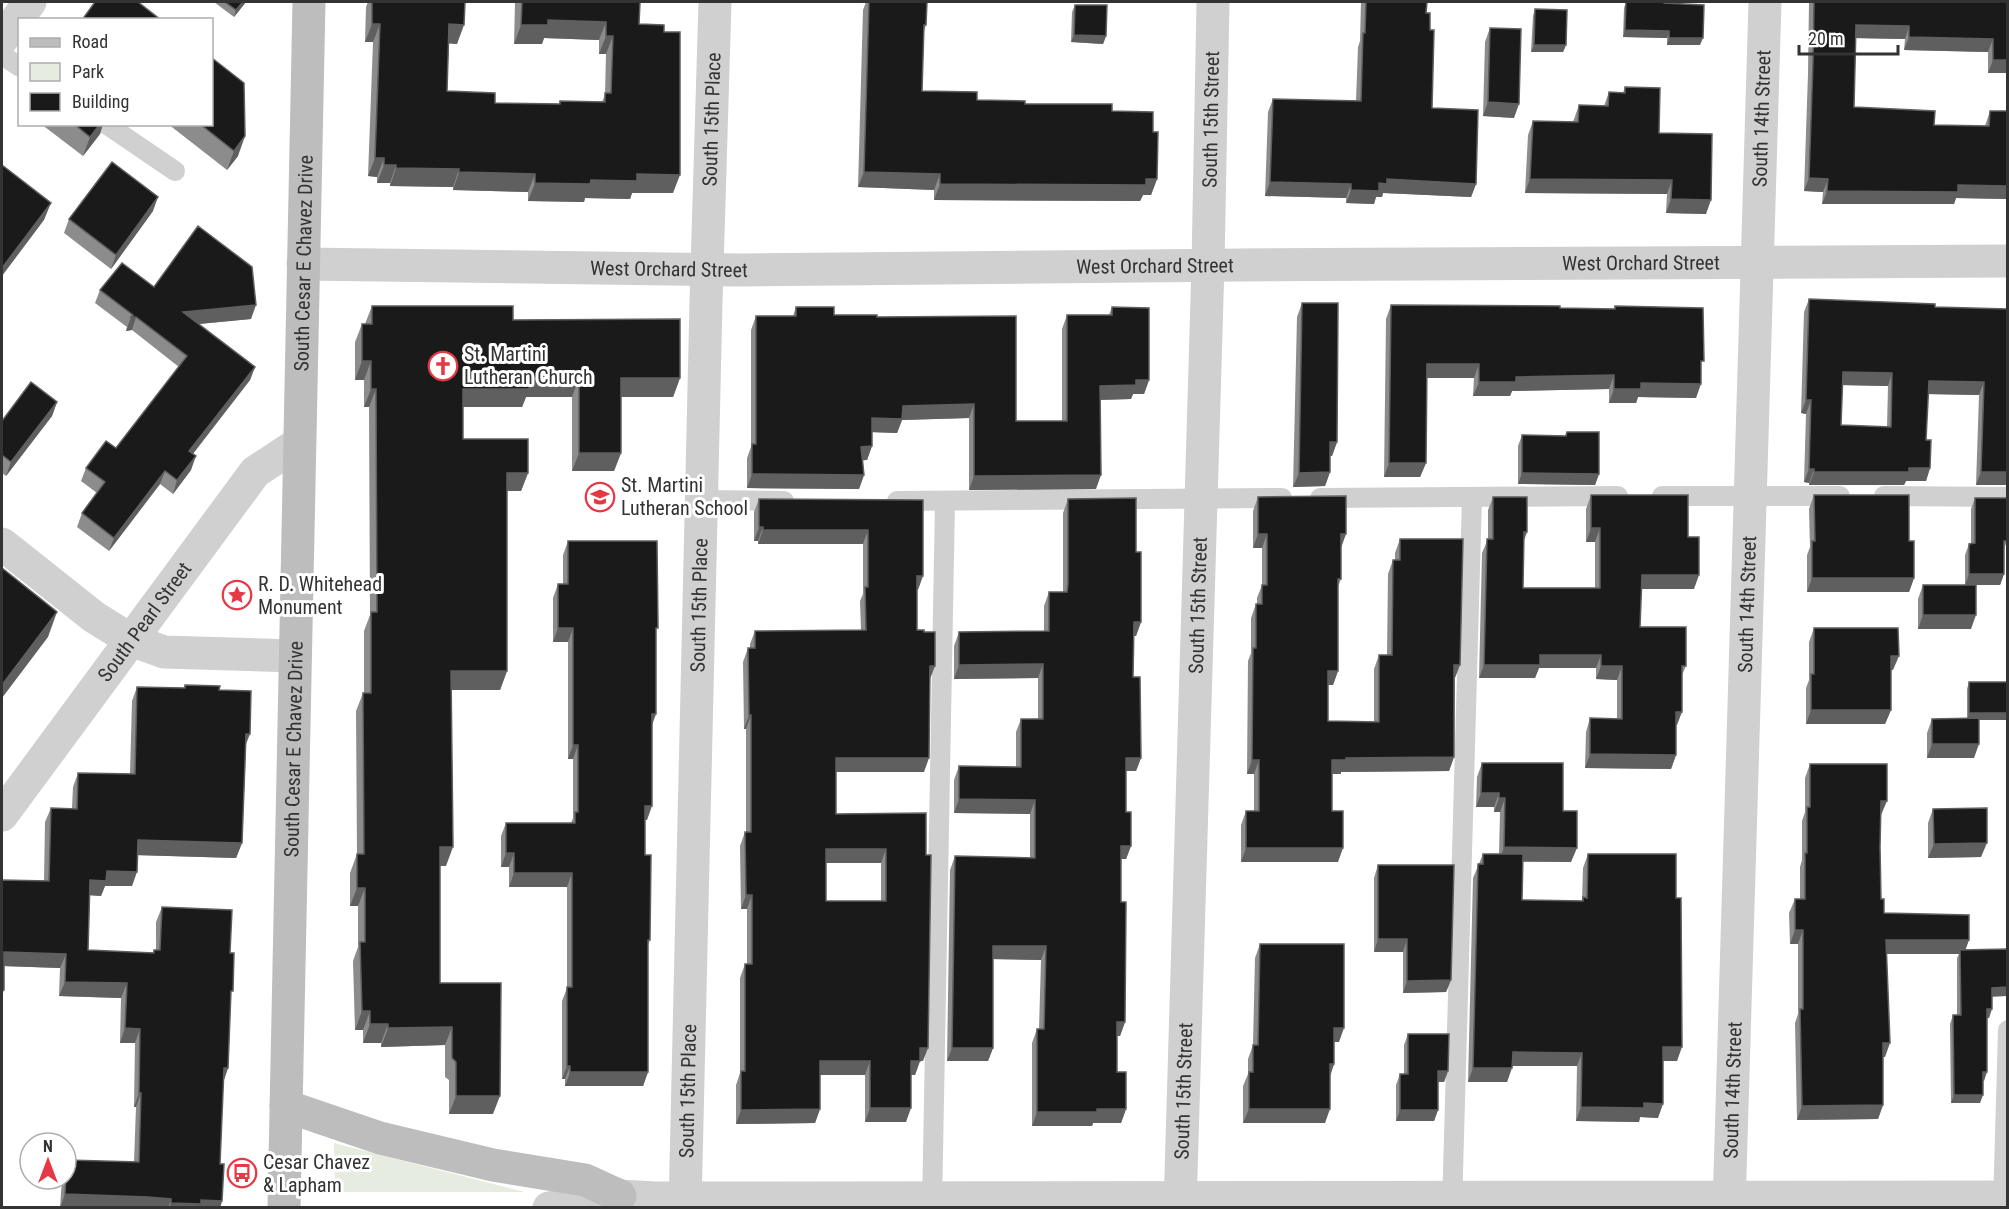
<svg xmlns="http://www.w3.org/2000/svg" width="2009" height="1209" font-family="'Roboto Condensed',sans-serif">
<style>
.green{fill:#e6ecdf}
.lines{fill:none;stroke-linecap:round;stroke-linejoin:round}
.service{stroke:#d0d0d0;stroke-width:20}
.minor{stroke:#d0d0d0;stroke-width:33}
.tertiary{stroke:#d0d0d0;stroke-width:33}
.secondary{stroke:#bdbdbd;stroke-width:33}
.wall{fill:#8c8c8c;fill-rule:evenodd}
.shaded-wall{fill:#5f5f5f}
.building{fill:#1a1a1a;stroke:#5f5f5f;stroke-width:1.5;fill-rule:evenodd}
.labels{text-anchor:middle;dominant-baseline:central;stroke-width:6;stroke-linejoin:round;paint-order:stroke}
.street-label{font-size:20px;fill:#333;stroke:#fff}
.poi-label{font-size:20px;fill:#333;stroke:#fff;text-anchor:start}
</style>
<rect width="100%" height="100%" fill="#fff"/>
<!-- green -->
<path class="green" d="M334 1143 525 1192H335Z"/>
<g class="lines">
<!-- service -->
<g class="service">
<path d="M2 55 20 67"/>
<path d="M106 124 175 171"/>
<path d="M1662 496H1840"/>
<path d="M1884 496 2008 497"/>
<path d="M1320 498 1618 496"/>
<path d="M702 500 784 501"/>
<path d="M897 501 1282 498"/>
<path d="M2003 1205 2008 1030"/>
<path d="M932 1208 945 502"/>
<path d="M1452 1208 1472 497"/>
</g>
<!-- minor -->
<g class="minor">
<path id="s1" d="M303 264 740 270 1242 265 2008 261"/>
<path d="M2 544 94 617 131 640 164 652 295 656"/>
<path id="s2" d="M2 815 255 472 299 443"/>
<path id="s3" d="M685 1208 706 302 715 2"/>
<path id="s4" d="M1180 1208 1208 265 1213 2"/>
<path id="s5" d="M1729 1208 1765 2"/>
</g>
<!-- tertiary -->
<g class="tertiary">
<path d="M2 39 30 2"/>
<path d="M549 1208 620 1196 655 1198 2008 1197"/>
</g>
<!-- secondary -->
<g class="secondary">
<path d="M286 1106 380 1138 493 1165 585 1180 620 1196"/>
<path id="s6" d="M284 1208 309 2"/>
</g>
</g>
<!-- wall -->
<g class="wall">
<path d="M214 2H246L234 17Z"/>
<path d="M368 2H465L457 44 449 43 447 91 495 103 559 104 560 101 602 102 605 95 606 54H599V40L544 38 542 44H514L515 2H640L639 24 664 32 673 193H632L630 199 585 198 584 202 528 201V192L453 190V187L390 186V183H377V177L368 176 373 42H365L366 7Z"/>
<path d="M866 2H927L926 25 924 31 922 91 977 100 1112 111 1153 132 1157 179 1151 195H1143L1140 201 934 200V190L858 187 863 10Z"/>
<path d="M1361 2H1427L1426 13 1430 30 1432 108 1476 184 1471 197 1383 193 1382 197H1376L1374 204 1346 203V198L1265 196 1268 112 1273 99 1356 101 1358 47 1360 41Z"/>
<path d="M1626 2 1664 3 1700 45H1667V38L1623 37 1624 8Z"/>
<path d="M1809 2H2007V73H1988V52L1904 50 1905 39 1856 38 1854 107 1934 125 1985 126 1990 111H2007V199L1956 198 1954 204H1822L1823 192 1804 191 1808 74Z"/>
<path d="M1075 5 1106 36 1103 44 1071 42 1072 12Z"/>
<path d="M1535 9 1566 45 1563 52H1531L1533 16Z"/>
<path d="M1490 28 1514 118 1483 116 1485 42Z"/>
<path d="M212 58 238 156 227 170 168 124H212Z"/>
<path d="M1625 87 1659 133 1706 214 1666 213 1667 194 1525 193 1528 135 1533 121 1573 122 1579 105 1604 106 1609 92 1623 93Z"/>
<path d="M41 124H103L100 134 83 156Z"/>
<path d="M153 211 111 269 64 233 69 219Z"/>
<path d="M154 287 251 319 198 324 255 367 250 380 193 454 191 470 173 494 160 484 109 551 77 527 82 513 97 493 81 481 86 468 116 448 179 367 132 330 126 331 127 327 95 303 100 290Z"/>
<path d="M1809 299 1935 307 2007 309V485H1976L1979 395 1928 394 1926 440 1930 468 1926 481H1906L1904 485H1809V483L1804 482 1806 414 1801 413 1804 312ZM1842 385 1888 386 1887 427 1841 425Z"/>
<path d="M1302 303 1337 442 1332 456H1330V472L1325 486 1293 487 1297 317Z"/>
<path d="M1391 305 1614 309 1615 306 1701 370 1696 398 1638 397 1636 403H1609V389L1512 391 1510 396H1473L1474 378H1426V463L1420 477H1384L1386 319Z"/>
<path d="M372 306 513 320 680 378 673 397H621V453L614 471H572V397H526L522 407H463V439L528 473 521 491H507V671L500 690H451L446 866H440V983L493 1114H449V1080L445 1077V1045L381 1047V1043H363V1030H355L353 961 358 947V906H350V873L357 854 356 711 363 693H364V631L370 615 369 407H364V380H355V342L362 324H365Z"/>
<path d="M796 307 834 315 877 317 1016 421H1062V329L1067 315H1109L1112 307 1149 380 1144 394H1133L1131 399 1100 400 1096 489 969 490V418L902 420 897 433 872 432V446L867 460H863L864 475 859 489 747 488V458L751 447V330L756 316H793Z"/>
<path d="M57 402 52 416 6 476 2 473V421Z"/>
<path d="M1567 432 1599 474 1595 485 1518 484V446L1522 435 1565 436Z"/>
<path d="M1591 495 1688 537 1694 589H1641L1640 627 1686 666 1682 675 1677 725H1676V755L1671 769 1585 768 1586 732 1590 718 1617 719V680L1596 679V668H1539L1535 678H1479L1482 553 1488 539V510L1493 497 1524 542 1523 588H1595V542H1586V509Z"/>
<path d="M1814 495 1914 578 1909 592H1807V555L1810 547 1809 509Z"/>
<path d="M1258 497 1341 548V579L1338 587V671L1333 685H1328V721L1374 722V669L1379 655H1387L1388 574 1393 560H1395V553L1400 539 1455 678 1454 757 1449 771 1341 772V774H1332V811L1338 862H1241V825L1246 811H1254V774H1247L1248 661 1251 653V618L1256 604H1257V598L1262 585V548H1253V511Z"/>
<path d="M1975 498 2007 541 2004 549V574L2000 585H1965V555L1969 544H1971V509Z"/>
<path d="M759 499 923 500 917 590V630L930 679 924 772H836V814L926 813 923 1061H920L915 1075H911L906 1122H865V1075H820V1109L815 1123 736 1124V1085L740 1073V978L745 964H747V909H741L740 846 745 832H746V729H744L743 662 748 648H750V644L755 631 861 630 860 601 863 594V544H758V541H754V512ZM826 863H881V901H826Z"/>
<path d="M1068 499 1136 552 1141 622 1136 636H1134L1133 677 1141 758 1136 771H1126V812L1131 846 1126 859H1121V902L1125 1022 1120 1036H1117V1072L1126 1109 1121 1123H1093L1092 1126H1032V1043L1037 1029H1039L1041 960 993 959V1048L988 1061H947L950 870 955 856 1030 858V814L954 813V780L959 766 1016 767V732L1021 719H1038V678L954 679V646L959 632 1044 631V606L1049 592H1063V513Z"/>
<path d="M568 541 656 634 647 820H645V855L650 940 648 945V1072L643 1086H565V1079H562V1001L567 988V887H509V867H501V836L506 823H571L573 818V759H568V642H553V598L558 584H563V555Z"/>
<path d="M1923 585 1971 629H1918V599Z"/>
<path d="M1814 628 1893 670H1891V710L1885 724H1806V688L1809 680V642Z"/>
<path d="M1969 682 2007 720H1979L1974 758H1927V733L1932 719H1967V689Z"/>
<path d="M185 685 219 690 246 746 242 843 236 858 137 855 132 886H105L101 896 90 895 88 950 153 953 154 950H156V922L162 907 230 953 231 997 228 1068 223 1082 220 1164 222 1201 220 1208H60L62 1179H66V1163L67 1160 134 1162 136 1107H134L135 1043H120L121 998 59 996 60 968 4 966V990L2 996V880L44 881 45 822 51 808H72L73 787 78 773 130 774 132 701 137 687 184 688Z"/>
<path d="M1482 763 1563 811 1571 862H1523L1522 900 1582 901 1583 868 1588 854 1677 1061H1663L1658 1118 1640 1117 1639 1122 1576 1121 1577 1066H1512L1507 1082H1468L1473 878 1483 854H1499L1500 812H1494V807H1476L1477 777Z"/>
<path d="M1810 764 1881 815 1880 847 1881 899 1884 913 1969 940 1965 949 1992 996 1989 1018H1987L1984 1081H1983L1980 1103H1951L1950 1024 1953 1015H1957V958L1959 954H1887L1885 1057H1883V1105L1878 1119 1797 1120 1795 1023 1798 1014V944H1790L1789 913 1795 899H1800V867L1802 860V821L1805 812V778Z"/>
<path d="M1933 809 1981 857 1928 858V823Z"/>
<path d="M1378 865 1451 980 1446 992 1403 993V952H1374V878Z"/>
<path d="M1260 944 1339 1042H1334V1064L1330 1077 1325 1123H1243V1086L1248 1074V1059L1253 1045 1255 958Z"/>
<path d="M1408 1034 1448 1071 1444 1082H1438V1110L1434 1121H1396V1085L1400 1074H1404V1045Z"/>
</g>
<!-- shaded-wall -->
<g class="shaded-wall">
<path d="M243 2H246L234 17 236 10Z"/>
<path d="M548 20 606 22 599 40 544 38 542 44H514L521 25Z"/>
<path d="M372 24H380L373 42H365Z"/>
<path d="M449 24 464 25 457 44 442 43Z"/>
<path d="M1856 25 1909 26 1905 39 1851 38Z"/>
<path d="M1625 30 1669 31 1667 38 1623 37Z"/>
<path d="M1074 35 1106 36 1103 44 1071 42Z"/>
<path d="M606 36H613L606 54H599Z"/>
<path d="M1909 37 1993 39 1988 52 1904 50Z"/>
<path d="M1669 38H1703L1700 45H1667Z"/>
<path d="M1534 45H1566L1563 52H1531Z"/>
<path d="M1993 60H2007V73H1988Z"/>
<path d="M1488 102 1519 104 1514 118 1483 116Z"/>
<path d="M100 124H103L100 134 83 156 90 137Z"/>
<path d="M245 136 238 156 227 170 234 151Z"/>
<path d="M375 158H384L377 177 368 176Z"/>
<path d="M384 165H396L390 183H377Z"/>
<path d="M396 168 459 169 453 187 390 186Z"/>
<path d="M459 172 535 174 528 192 453 190Z"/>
<path d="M864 172 940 174 934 190 858 187Z"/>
<path d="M637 174 680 175 673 193H632L630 199 585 198 584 202 528 201 535 183 591 180Z"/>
<path d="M1809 178 1828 179 1823 192 1804 191Z"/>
<path d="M1157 179 1151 195H1143L1140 201 934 200 940 184Z"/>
<path d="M1387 179 1476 184 1471 197 1383 193 1382 197H1376L1374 204 1346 203 1351 190 1379 183Z"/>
<path d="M1530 179 1672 180 1667 194 1525 193Z"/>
<path d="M1270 182 1351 184 1346 198 1265 196Z"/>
<path d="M1958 185 2007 186V199L1956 198 1954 204H1822L1827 191Z"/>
<path d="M158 197 153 211 111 269 116 255Z"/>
<path d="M1671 199 1711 200 1706 214 1666 213Z"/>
<path d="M51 203 44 220 2 276V268Z"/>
<path d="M256 305 251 319 178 326 183 312Z"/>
<path d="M131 317H136L132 330 126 331Z"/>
<path d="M362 361H371L364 380H355Z"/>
<path d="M1427 364H1479L1474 378H1421Z"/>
<path d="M255 367 250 380 184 465 189 451Z"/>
<path d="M1843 372 1892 373 1888 386 1838 385Z"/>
<path d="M1614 375 1609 389 1512 391 1510 396H1473L1479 382 1516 377Z"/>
<path d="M529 378H579L572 397H526L522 407H456L463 389Z"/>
<path d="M621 378H680L673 397H614Z"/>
<path d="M1136 380H1149L1144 394H1133L1131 399 1095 400 1100 386Z"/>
<path d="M1929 381 1984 382 1979 395 1924 394Z"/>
<path d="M1641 383 1701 384 1696 398 1638 397 1636 403H1609L1614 389Z"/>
<path d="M371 389H376L369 407H364Z"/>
<path d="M1806 400H1811L1806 414 1801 413Z"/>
<path d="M57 402 52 416 6 476 11 462Z"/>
<path d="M974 404 969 418 902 420 897 433 867 432 872 418 903 406Z"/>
<path d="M1330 442H1337L1332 456H1325Z"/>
<path d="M872 446 867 460 856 461 861 447Z"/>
<path d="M579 453H621L614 471H572Z"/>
<path d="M196 456 191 470 173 494 177 480Z"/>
<path d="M1389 463H1426L1420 477H1384Z"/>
<path d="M1909 468H1930L1926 481H1906L1904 485H1809L1814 472Z"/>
<path d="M1809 469H1814L1809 483 1804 482Z"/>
<path d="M165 471 160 484 109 551 114 538Z"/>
<path d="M1330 472 1325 486 1293 487 1299 473Z"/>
<path d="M1981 472H2007V485H1976Z"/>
<path d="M507 473H528L521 491H500Z"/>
<path d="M1522 473 1599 474 1595 485 1518 484Z"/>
<path d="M752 474 864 475 859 489 747 488Z"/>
<path d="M1101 475 1096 489 969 490 974 476Z"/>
<path d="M759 527H763L758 541H754Z"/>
<path d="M1591 528H1600L1595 542H1586Z"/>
<path d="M763 530H868L863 544H758Z"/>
<path d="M1524 532H1527L1522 546Z"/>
<path d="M1258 534H1267L1262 548H1253Z"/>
<path d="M1341 534H1346L1341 548Z"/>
<path d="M1969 574H2004L2000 585H1965Z"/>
<path d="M1642 575H1699L1694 589H1637Z"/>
<path d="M917 576H923L918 590H912Z"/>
<path d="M1812 578H1914L1909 592H1807Z"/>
<path d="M57 612 48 637 2 698V685Z"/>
<path d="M1923 615H1976L1971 629H1918Z"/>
<path d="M1134 622H1141L1136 636H1129Z"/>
<path d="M558 628H573L568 642H553Z"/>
<path d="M1540 655H1601L1596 668H1539L1535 678H1479L1484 665Z"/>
<path d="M1891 656H1899L1893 670H1885Z"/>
<path d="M1043 664 1038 678 954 679 959 665Z"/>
<path d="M1454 665H1460L1455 678H1449Z"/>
<path d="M930 666H935L930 679Z"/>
<path d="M1601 666H1622L1617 680 1596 679Z"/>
<path d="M451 671H507L500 690H444Z"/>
<path d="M1328 671H1338L1333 685H1323Z"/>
<path d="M1811 710H1891L1885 724H1806Z"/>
<path d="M1676 712H1682L1677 725H1672Z"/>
<path d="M1969 713H2007V720H1967Z"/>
<path d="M652 714H656L651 728Z"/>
<path d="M749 715H751L746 729H744Z"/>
<path d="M246 734H250L244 749Z"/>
<path d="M1932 744H1979L1974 758H1927Z"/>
<path d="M573 745H578L573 759H568Z"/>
<path d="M1590 754 1676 755 1671 769 1585 768Z"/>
<path d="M1454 757 1449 771 1341 772V774H1327L1332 760 1346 758Z"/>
<path d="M836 758H929L924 772H831Z"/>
<path d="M1126 758H1141L1136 771H1121Z"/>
<path d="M1252 760H1259L1254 774H1247Z"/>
<path d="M1481 793H1499L1494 807H1476Z"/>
<path d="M1499 798H1505L1500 812H1494Z"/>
<path d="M959 799 1035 800 1030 814 954 813Z"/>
<path d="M1881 801H1887L1881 815H1876Z"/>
<path d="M645 806H652L647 820H640Z"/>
<path d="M138 840 242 843 236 858 133 855Z"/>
<path d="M1987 843 1981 857 1928 858 1934 844Z"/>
<path d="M1121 846H1131L1126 859H1116Z"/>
<path d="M440 847H453L446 866H434Z"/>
<path d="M1504 847 1577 848 1571 862 1499 861Z"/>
<path d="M1246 848H1343L1338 862H1241Z"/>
<path d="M826 849H886L881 863H821Z"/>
<path d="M506 853H514L509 867H501Z"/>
<path d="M107 871 137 872 132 886H105L101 896 85 895 90 880Z"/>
<path d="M514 873H572L567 887H509Z"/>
<path d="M357 888H365L358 906H350Z"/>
<path d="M746 895H752L747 909H741Z"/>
<path d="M1795 930H1803L1798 944H1790Z"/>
<path d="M1378 939H1407L1403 952H1374Z"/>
<path d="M1886 940H1969L1964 954 1960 950 1959 954H1881Z"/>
<path d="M993 946H1046L1041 960 988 959Z"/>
<path d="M4 952 66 954 60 968 2 966Z"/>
<path d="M1451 980 1446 992 1403 993 1407 981Z"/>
<path d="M65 982 127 983 121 998 59 996Z"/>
<path d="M2007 987V996L1989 997 1992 988Z"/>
<path d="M1987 1009H1992L1989 1018H1984Z"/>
<path d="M362 1011H370L363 1030H355Z"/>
<path d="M1117 1022H1125L1120 1036H1112Z"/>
<path d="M370 1024H388L381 1043H363Z"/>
<path d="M452 1027 445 1045 381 1047 388 1028Z"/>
<path d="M125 1028 140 1029 135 1043H120Z"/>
<path d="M1334 1028H1344L1339 1042H1329Z"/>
<path d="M1883 1043H1890L1885 1057H1878Z"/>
<path d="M1663 1047H1682L1677 1061H1658Z"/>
<path d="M920 1048H928L923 1061H920L915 1075H906L911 1061Z"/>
<path d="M952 1048H993L988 1061H947Z"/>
<path d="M1513 1052 1582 1053 1577 1066H1508Z"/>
<path d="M820 1061H870L865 1075H815Z"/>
<path d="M1330 1064H1334L1329 1078Z"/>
<path d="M567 1066H570L565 1079H562Z"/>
<path d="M224 1068H228L223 1083Z"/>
<path d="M1473 1068H1512L1507 1082H1468Z"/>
<path d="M1438 1071H1448L1444 1082H1434Z"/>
<path d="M570 1072H648L643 1086H565Z"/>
<path d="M1983 1072H1987L1984 1081H1979Z"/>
<path d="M139 1093H141L136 1107H134Z"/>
<path d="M1954 1095H1983L1980 1103H1951Z"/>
<path d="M456 1096H500L493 1114H449Z"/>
<path d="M1644 1103 1663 1104 1658 1118 1640 1117 1639 1122 1576 1121 1581 1107Z"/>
<path d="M1883 1105 1878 1119 1797 1120 1802 1106Z"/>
<path d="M870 1108H911L906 1122H865Z"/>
<path d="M820 1109 815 1123 736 1124 741 1110Z"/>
<path d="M1097 1109H1126L1121 1123H1093L1092 1126H1032L1037 1112Z"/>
<path d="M1249 1109H1330L1325 1123H1243Z"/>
<path d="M1400 1110H1438L1434 1121H1396Z"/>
<path d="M65 1194 148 1197 171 1199 168 1208H60Z"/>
<path d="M201 1200 222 1201 220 1208H169L171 1203Z"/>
</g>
<!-- building -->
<g class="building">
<path d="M95 2H138L161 20H82Z"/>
<path d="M225 2H243L236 10Z"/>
<path d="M372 2H465L464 25 449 24 447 91 495 93V103L560 104V101L605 102V93H611L613 36H606V22L548 20V25H521L522 2H640L639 24 664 25V32H680V175L637 174V181L591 180 590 184 535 183V174L459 172V169L396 168V165H384V158H375L380 24H372Z"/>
<path d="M869 2H927L926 25H924L922 91 977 92V100L1025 101V104H1112V111L1153 112V132H1158L1157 179H1146V185L940 184V174L864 172Z"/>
<path d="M1366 2H1427L1426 13H1430V30H1434L1432 108 1478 110 1476 184 1387 179V184L1379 183V191L1351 190V184L1270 182 1273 99 1361 101 1363 33H1365Z"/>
<path d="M1626 2H1664V3L1704 5 1703 38H1669V31L1625 30Z"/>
<path d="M1814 2H2007V60H1993V39L1909 37V26L1856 25 1854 107 1935 111 1934 125 1989 126 1990 111H2007V186L1958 185V192L1827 191 1828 179 1809 178 1813 61Z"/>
<path d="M1075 5H1107L1106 36 1074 35Z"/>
<path d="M1535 9 1567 10 1566 45H1534Z"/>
<path d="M1490 28 1521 29 1519 104 1488 102Z"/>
<path d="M212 58 244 83 245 136 234 151 200 124H212Z"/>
<path d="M1625 87 1660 88 1659 133 1712 134 1711 200 1671 199 1672 180 1530 179 1533 121 1578 122 1579 105 1608 106 1609 92 1625 93Z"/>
<path d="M74 124H100L90 137Z"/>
<path d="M112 162 158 197 116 255 69 219Z"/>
<path d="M2 165 51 203 2 268Z"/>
<path d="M198 226 252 267 256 305 183 312 255 367 189 451 196 456 177 480 165 471 114 538 82 513 105 482 86 468 106 441 116 448 187 356 136 317H131L133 315 100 290 122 263 154 287Z"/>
<path d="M1809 299 1935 304V307L2007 309V472H1981L1984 382 1929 381 1926 440H1931L1930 468H1909V472H1814V469H1809L1811 400H1806ZM1843 372 1892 373 1891 427 1841 425Z"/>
<path d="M1302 303H1338L1337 442H1330V472L1299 473Z"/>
<path d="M1391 305 1560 306V308L1615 309V306L1703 308 1704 361H1701V384L1641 383V389H1614V375L1516 377V382H1479V364H1427L1426 463H1389Z"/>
<path d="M372 306H513V320L680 319V378H621V453H579V378H529V389H463V439H528V473H507V671H451L453 847H440V983H501L500 1096H456V1062L452 1058V1027L388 1028V1024H370V1011H362L360 942H365V888H357V854H364L363 693H371V612H377L376 389H371V361H362V324H372Z"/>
<path d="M796 307H834V315H877V317L1016 316V421H1067V315H1112V307L1149 308V380H1136V385L1100 386 1101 475 974 476V404L903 406 902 419 872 418V446L861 447 864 475 752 474V444H756V316H796Z"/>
<path d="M31 382 57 402 11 462 2 455V421Z"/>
<path d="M1567 432H1599V474L1522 473V435L1566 436Z"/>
<path d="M1591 495H1688V537H1699V575H1642L1640 627H1686V666H1682V712H1676V755L1590 754V718L1622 719V666H1601V655H1540V665H1484L1487 539H1493V497H1527V532H1524L1523 588H1600V528H1591Z"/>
<path d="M1814 495H1909V541H1914V578H1812V541H1815Z"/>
<path d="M1346 496V534H1341V579H1338V671H1328V721L1379 722V655H1392L1393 560H1400V539H1463L1460 665H1454V757L1346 758V760H1332V811H1343V848H1246V811H1259V760H1252L1253 648H1256V604H1262V585H1267V534H1258V497Z"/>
<path d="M1136 498V552H1141V622H1134L1133 677H1140L1141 758H1126V812H1131V846H1121V902H1126L1125 1022H1117V1072H1126V1109H1097V1112H1037V1029H1044L1046 946H993V1048H952L955 856 1035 858V800L959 799V766L1021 767V719H1043V664L959 665V632L1049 631V592H1067L1068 584V499Z"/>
<path d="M1975 498H2007V541H2004V574H1969V544L1975 543Z"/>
<path d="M759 499 923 500V576H917V630H924V632H935V666H930L929 758H836V814L926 813V855H931L928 1048H920V1061H911V1108H870V1061H820V1109L741 1110V1071H745V964H752V895H746L745 832H751V715H749L748 648H755V631L866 630 865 587H868V530H763V527H759ZM826 849H886V901H826Z"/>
<path d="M568 541H657L658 628H656V714H652V806H645V855H651L650 940H648V1072H570V1066H567V987H572V873H514V853H506V823H575V812H578V745H573V628H558V584H568Z"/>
<path d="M2 568 57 612 2 685Z"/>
<rect x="1923" y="585" width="53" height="30"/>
<path d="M1814 628H1898L1899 656H1891V710H1811V674H1814Z"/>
<rect x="1969" y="682" width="38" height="31"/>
<path d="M185 685 220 686 219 690 251 691 250 734H246L242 843 138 840 137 872 107 871 106 881 90 880 88 950 154 953V950H160L162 907 232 910 230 953H234L233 991H231L228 1068H224L220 1164H224L222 1201 201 1200V1204L171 1203V1199L148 1197 65 1194 67 1160 139 1162 141 1093H139L140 1029 125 1028 127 983 65 982 66 954 4 952V990H2V880L49 881 51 808 77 809 78 773 135 774 137 687 185 688Z"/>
<path d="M1979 718V744H1932V719Z"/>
<path d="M1482 763H1563V811H1577V848L1504 847 1505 798H1499V793H1481Z"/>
<path d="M1810 764H1887V801H1881L1880 847 1881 899H1884V913L1969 915V940H1886L1890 1043H1883V1105L1802 1106 1800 1009H1803V930H1795V899H1805V853H1807V807H1810Z"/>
<path d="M1987 808V843L1934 844 1933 809Z"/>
<path d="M1483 854H1523L1522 900 1583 901V897L1587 898 1588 854H1676V898H1681L1682 1047H1663V1104L1644 1103V1108L1581 1107 1582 1053 1513 1052 1512 1068H1473L1478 864H1483Z"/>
<path d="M1378 865H1454L1451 980 1407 981V939H1378Z"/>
<path d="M1260 944H1344V1028H1334V1064H1330V1109H1249V1072H1253V1045H1258Z"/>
<path d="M2007 949V987L1992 988V1009H1987V1072H1983V1095H1954L1953 1015H1961L1960 950Z"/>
<path d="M1408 1034H1449L1448 1071H1438V1110H1400V1074H1408Z"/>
</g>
<!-- icons -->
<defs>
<g id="church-ring" transform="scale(1.5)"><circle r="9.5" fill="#fff" stroke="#e63946" stroke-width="1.5"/><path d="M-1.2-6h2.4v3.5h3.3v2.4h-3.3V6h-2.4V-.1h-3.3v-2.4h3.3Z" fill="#e63946"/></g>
<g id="school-ring" transform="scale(1.5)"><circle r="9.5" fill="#fff" stroke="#e63946" stroke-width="1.5"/><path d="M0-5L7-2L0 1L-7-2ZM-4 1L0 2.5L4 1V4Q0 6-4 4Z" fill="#e63946"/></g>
<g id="sight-ring" transform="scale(1.5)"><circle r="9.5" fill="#fff" stroke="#e63946" stroke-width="1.5"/><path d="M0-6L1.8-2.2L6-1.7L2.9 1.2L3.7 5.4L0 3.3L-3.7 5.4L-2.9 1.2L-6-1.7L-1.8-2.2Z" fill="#e63946"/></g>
<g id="bus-ring" transform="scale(1.5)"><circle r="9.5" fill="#fff" stroke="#e63946" stroke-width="1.5"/><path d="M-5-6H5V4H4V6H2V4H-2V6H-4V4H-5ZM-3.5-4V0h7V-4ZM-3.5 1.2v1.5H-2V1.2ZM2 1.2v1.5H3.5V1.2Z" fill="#e63946"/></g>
</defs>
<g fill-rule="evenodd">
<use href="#church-ring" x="443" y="366"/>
<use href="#school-ring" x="600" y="497"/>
<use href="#sight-ring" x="237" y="595"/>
<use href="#bus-ring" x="242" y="1173"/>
</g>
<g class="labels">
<!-- street labels -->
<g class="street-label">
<text stroke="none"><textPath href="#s3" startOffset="1089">South 15th Place</textPath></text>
<text stroke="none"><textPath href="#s4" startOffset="1089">South 15th Street</textPath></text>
<text stroke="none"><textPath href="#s5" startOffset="1090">South 14th Street</textPath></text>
<text stroke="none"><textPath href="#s1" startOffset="1338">West Orchard Street</textPath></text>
<text stroke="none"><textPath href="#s6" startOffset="945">South Cesar E Chavez Drive</textPath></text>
<text stroke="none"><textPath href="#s1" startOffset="852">West Orchard Street</textPath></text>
<text stroke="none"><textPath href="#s1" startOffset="366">West Orchard Street</textPath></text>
<text stroke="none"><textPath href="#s3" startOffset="603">South 15th Place</textPath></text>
<text stroke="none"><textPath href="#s5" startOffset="604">South 14th Street</textPath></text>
<text stroke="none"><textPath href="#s4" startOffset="603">South 15th Street</textPath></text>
<text stroke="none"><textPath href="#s2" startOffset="240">South Pearl Street</textPath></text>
<text stroke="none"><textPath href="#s6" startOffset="459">South Cesar E Chavez Drive</textPath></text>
<text stroke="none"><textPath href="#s3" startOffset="117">South 15th Place</textPath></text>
<text stroke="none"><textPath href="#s4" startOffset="117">South 15th Street</textPath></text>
<text stroke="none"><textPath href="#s5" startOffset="118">South 14th Street</textPath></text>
</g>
<!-- poi labels -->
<g class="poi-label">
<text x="464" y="354">St. Martini<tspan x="464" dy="23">Lutheran Church</tspan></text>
<text x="621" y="485">St. Martini<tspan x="621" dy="23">Lutheran School</tspan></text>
<text x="258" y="584">R. D. Whitehead<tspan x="258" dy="23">Monument</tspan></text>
<text x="263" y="1162">Cesar Chavez<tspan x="263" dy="23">&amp; Lapham</tspan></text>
</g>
</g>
<!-- border -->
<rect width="2009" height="1209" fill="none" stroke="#333333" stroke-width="6"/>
<!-- legend -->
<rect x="18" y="18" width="195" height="108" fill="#ffffff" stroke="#adadad" stroke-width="1.5"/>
<rect x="30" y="38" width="30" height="9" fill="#bdbdbd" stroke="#adadad" stroke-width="1.5"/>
<text x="72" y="48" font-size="18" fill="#333333">Road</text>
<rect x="30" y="63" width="30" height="18" fill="#e6ecdf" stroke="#adadad" stroke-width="1.5"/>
<text x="72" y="78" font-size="18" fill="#333333">Park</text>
<rect x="30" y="93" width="30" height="18" fill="#1a1a1a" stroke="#adadad" stroke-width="1.5"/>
<text x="72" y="108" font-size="18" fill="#333333">Building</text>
<!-- north arrow -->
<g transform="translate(48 1161)"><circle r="28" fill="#ffffff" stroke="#adadad" stroke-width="1.5"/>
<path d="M0-4.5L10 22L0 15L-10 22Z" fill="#e63946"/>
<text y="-9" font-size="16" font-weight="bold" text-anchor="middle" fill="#333333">N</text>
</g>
<!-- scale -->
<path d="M1799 45v9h99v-9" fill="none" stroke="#333333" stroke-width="3"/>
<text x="1808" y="45" font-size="18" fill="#333333" stroke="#ffffff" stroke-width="4.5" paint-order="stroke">20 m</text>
</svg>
